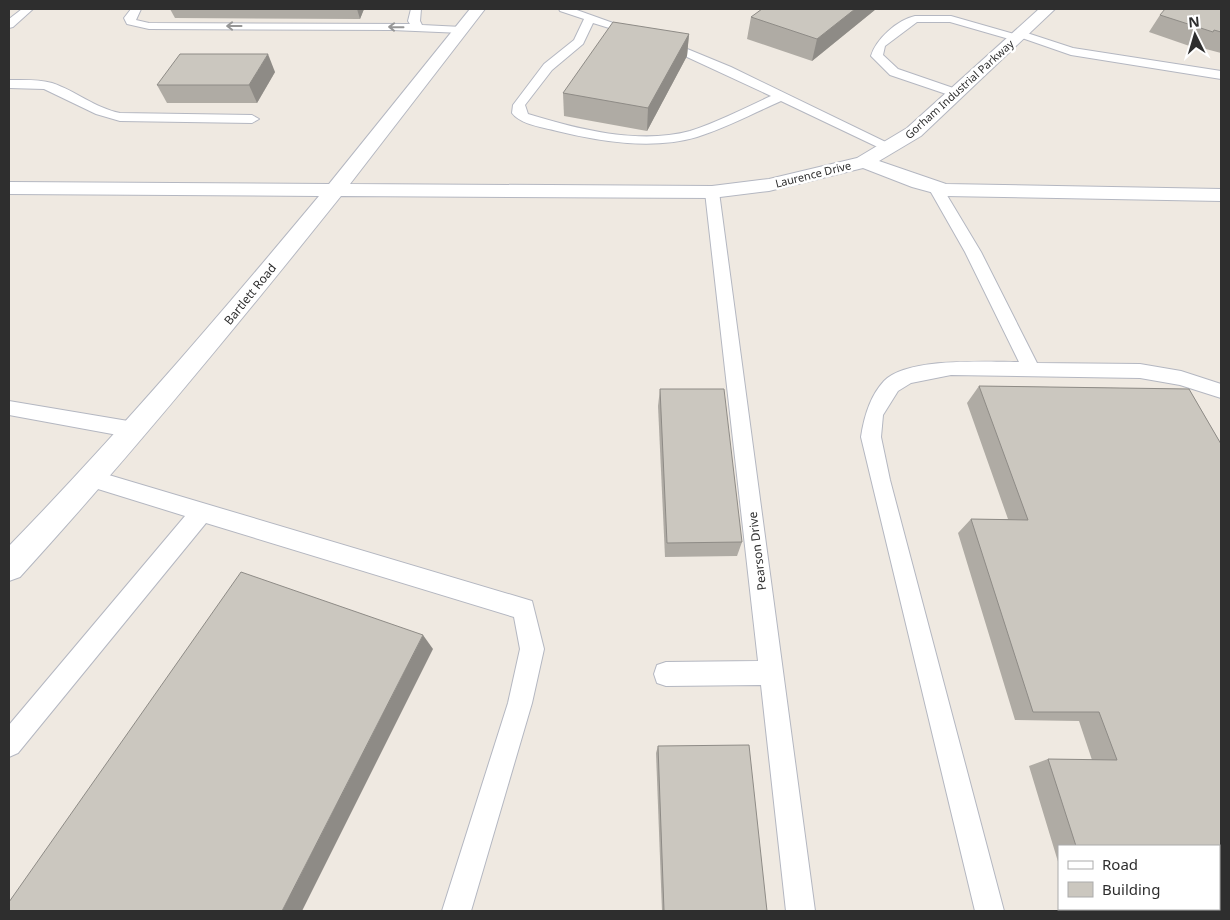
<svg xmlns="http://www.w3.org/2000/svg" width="1230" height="920" font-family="'Noto Sans',sans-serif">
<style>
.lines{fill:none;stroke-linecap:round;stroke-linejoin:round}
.service-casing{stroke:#b4b7c1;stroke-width:2}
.minor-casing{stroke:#b4b7c1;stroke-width:2}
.service{fill:#fff;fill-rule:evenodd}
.minor{fill:#fff;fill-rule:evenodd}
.wall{fill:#afaba4}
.shaded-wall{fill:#8e8b86}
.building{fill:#cbc7bf;stroke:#8e8b86}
.oneway{stroke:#969696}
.labels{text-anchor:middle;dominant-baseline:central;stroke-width:5;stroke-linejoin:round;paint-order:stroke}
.far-street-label{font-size:11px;fill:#2e2e2e;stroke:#fff}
.street-label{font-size:12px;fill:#2e2e2e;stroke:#fff}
</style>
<rect width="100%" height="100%" fill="#efe9e1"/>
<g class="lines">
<!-- service casing -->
<g class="service-casing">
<g id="service">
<path d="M22 9H33L13 27 9 28V19Z"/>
<path d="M131 9H141L136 20 149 23 410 24 408 21 411 9H421L420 21 422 25 462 27 468 30 462 33 392 30 149 29 127 24 124 18Z"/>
<path d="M559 9H574L641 33 635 36 593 23 583 44 552 70 525 105 528 114C577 129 639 145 690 131 718 122 745 108 771 96L659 44 657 42 663 39 731 67 898 148 891 152 886 151 781 101C754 113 726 128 697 137 653 150 602 142 557 131 543 127 521 125 512 113L513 105 544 64 574 40 584 19 560 11Z"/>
<path d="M915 16H951L1014 34 1020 31 1024 32 1073 48 1221 71V79L1071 55 1022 38 1016 41 950 22H917L885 46 883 55 898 69 959 90 961 93 955 97 890 75 871 56C876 39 897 20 915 16Z"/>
<path d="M9 80C24 80 38 79 52 83 76 91 95 108 120 113L252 115 259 119 252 123 120 121 96 114 44 89 9 88Z"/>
<path d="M935 183 942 187 981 252 1037 363 1140 364 1181 371 1221 384V398L1180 385 1140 378 951 375 911 383 898 391 883 415 881 437 890 480 1004 911H975L861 437C864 417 870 396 884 381 908 357 986 362 1019 362L965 252 928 187Z"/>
<path d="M712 188 719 192 815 911H786L761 685 666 686 657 683 654 674 657 665 666 662 758 661 705 192Z"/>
<path d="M9 401 134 422 141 424 144 430 141 436 134 438 9 415Z"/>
<path d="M92 470 532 601 544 649 532 703 471 911H442L508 703 520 649 514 617 206 523 18 753 9 757V725L185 516 85 485 82 479 85 473Z"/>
</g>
</g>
<!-- minor casing -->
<g class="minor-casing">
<path id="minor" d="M470 9H485L350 184 712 186 769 179 857 158 907 128 1039 9H1055L921 136 879 161 946 184 1221 189V201L945 196 912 187 863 168 769 191 712 198 341 196C237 326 132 454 20 577L9 581V546C118 434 219 316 319 196L9 194V182L329 184Z"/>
</g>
<!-- service -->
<use href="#service" class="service"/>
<!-- minor -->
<use href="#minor" class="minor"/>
</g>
<!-- wall -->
<g class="wall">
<path d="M170 9H364L360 19 175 18Z"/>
<path d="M876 9 812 61 747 39 751 17Z"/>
<path d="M1221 9V53L1202 48 1201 50 1149 32 1160 15Z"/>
<path d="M689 34 687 56 647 131 564 116 563 93Z"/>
<path d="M275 72 257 103H167L157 85Z"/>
<path d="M979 386 1189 389 1221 444V911H1073L1072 909H1219V846H1059V865L1029 766 1048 759 1092 760 1079 721 1015 720 958 533 971 519H1008L967 403Z"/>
<path d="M660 389 742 542 737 556 665 557 658 406Z"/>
<path d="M658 746 767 911H662L656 753Z"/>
</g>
<!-- shaded-wall -->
<g class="shaded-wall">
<path d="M357 9H364L360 19Z"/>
<path d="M855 9H876L812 61 817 39Z"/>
<path d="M689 34 687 56 647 131 648 108Z"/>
<path d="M268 54 275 72 257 103 249 85Z"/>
<path d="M423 635 433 649 302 911H282Z"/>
</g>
<!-- building -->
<g class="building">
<path d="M762 9H855L817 39 751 17Z"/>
<path d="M1165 9H1221V32L1214 30 1213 32 1160 15Z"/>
<path d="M613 22 689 34 648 108 563 93Z"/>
<path d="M180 54H268L249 85H157Z"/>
<path d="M979 386 1189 389 1221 444V911H1097L1096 909H1219V846H1076L1048 759 1117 760 1099 712H1033L971 519 1028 520Z"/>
<path d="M660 389H724L742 542 667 543Z"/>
<path d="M241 572 423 635 282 911H9V902Z"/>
<path d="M749 745 767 911H664L658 746Z"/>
</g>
<!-- one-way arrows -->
<defs><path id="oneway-shaft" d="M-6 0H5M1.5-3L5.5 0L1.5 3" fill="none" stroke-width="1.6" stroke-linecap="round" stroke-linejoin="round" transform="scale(1.25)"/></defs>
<g class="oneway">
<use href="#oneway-shaft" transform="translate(234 26) rotate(-180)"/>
<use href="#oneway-shaft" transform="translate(396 27) rotate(-179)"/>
</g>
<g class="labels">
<!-- far-street labels -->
<g class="far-street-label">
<text transform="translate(959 89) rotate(-42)">Gorham Industrial Parkway</text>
<text transform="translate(813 174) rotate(-14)">Laurence Drive</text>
</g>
<!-- street labels -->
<g class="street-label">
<text transform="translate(250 294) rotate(-51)">Bartlett Road</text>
<text transform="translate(757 551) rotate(-97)">Pearson Drive</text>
</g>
</g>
<!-- border -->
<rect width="1230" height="920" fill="none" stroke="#2e2e2e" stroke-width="20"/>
<!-- legend -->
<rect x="1058" y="845" width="162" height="65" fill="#ffffff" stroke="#ababab"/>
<rect x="1068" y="861" width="25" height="8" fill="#ffffff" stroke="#ababab"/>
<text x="1102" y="870" font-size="15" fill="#2e2e2e">Road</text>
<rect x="1068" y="882" width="25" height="15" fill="#cbc7bf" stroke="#ababab"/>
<text x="1102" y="895" font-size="15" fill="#2e2e2e">Building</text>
<!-- north arrow -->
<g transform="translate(1195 35) rotate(355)" stroke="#ffffff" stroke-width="4" paint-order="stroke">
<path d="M0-4L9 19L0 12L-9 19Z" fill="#2e2e2e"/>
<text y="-8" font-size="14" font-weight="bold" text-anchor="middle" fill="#2e2e2e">N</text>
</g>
</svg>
